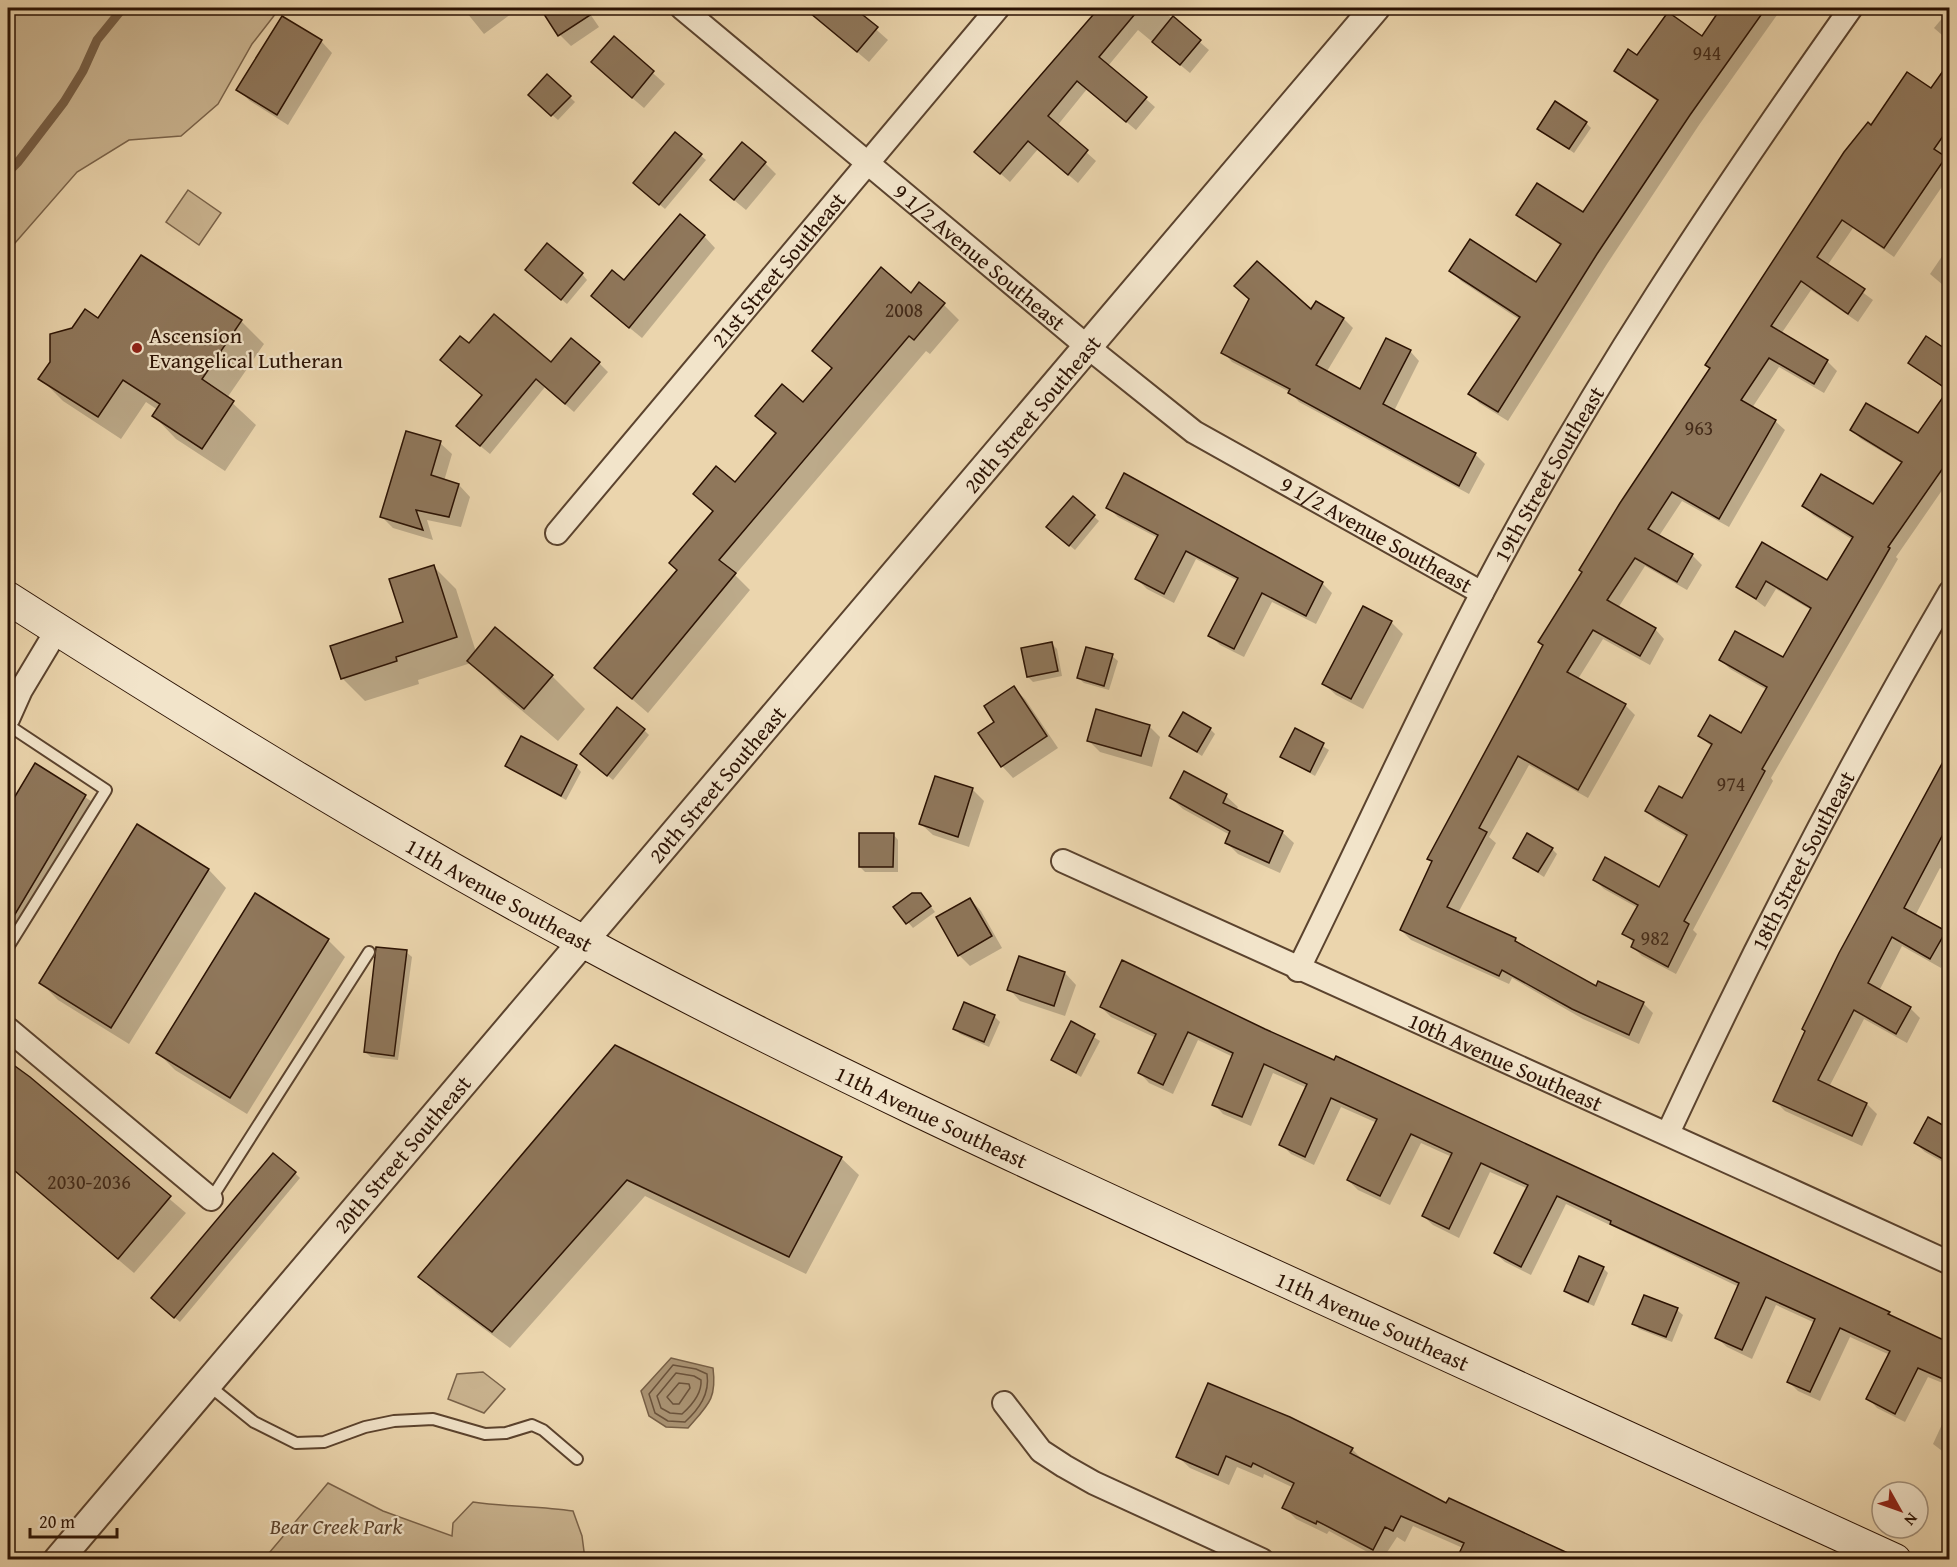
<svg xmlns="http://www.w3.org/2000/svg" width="1957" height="1567" font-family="'Gentium Book Plus',serif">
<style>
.green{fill:#cab490;stroke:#7a634a;stroke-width:1.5}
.water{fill:#aa9373;stroke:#775f46;stroke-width:1.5}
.shadow{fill:#0003}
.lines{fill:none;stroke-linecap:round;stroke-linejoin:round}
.shore{stroke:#6a523b;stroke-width:1.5}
.stream{stroke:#775f46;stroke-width:9}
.building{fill:#8f775b;stroke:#2b1203;stroke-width:1.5}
.service-casing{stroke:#5b432e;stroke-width:14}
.minor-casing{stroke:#5b432e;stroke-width:26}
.tertiary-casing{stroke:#5b432e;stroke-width:32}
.secondary-casing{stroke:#2b1203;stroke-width:34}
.service{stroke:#f2e4ca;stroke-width:10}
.minor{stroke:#f2e4ca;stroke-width:22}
.tertiary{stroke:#f2e4ca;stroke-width:28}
.secondary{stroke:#f2e4ca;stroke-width:32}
.poi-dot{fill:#8f2418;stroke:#f2e4ca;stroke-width:2}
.labels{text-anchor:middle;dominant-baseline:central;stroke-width:4.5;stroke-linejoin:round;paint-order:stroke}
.number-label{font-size:20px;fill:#442b19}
.street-label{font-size:22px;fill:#2b1203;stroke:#f2e4ca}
.poi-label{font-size:22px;fill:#2b1203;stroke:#f2e4ca;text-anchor:start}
.park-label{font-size:22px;font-style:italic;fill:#5b432d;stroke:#f2e4ca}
</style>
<rect width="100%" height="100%" fill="#ebd5ad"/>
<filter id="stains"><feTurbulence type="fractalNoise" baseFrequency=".00333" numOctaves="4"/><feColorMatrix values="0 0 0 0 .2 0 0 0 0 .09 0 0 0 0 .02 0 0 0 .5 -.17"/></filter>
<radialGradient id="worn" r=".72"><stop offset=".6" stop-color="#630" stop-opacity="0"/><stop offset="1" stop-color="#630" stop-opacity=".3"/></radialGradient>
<!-- green -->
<g class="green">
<path d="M8 8H280L252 44 218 104 181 136 129 140 77 172 8 251Z"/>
<path d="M188 190 221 213 199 245 166 222Z"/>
<path d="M483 1372 505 1389 484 1413 448 1399 457 1374Z"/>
<path d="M328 1483 383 1511 452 1536 453 1523 473 1502C507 1507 540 1506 573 1511L582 1536 585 1559H264Z"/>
</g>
<!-- water -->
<path class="water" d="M671 1358 713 1368C717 1399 708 1405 688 1428L666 1427 649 1416 641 1391Z"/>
<!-- shadow -->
<g class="shadow">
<path d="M463 8H513L515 11 484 34Z"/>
<path d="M542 8H586L599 27 571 46 560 35Z"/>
<path d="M805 8H852L888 40 869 62Z"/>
<path d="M1099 8H1160L1209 50 1190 73 1138 30 1108 66 1155 107 1136 130 1087 89 1057 126 1096 161 1078 183 1038 149 1010 182 976 152Z"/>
<path d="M1724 8H1782L1699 125 1607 264 1508 421 1479 403 1470 393 1520 320 1461 281 1451 271 1536 284 1561 246 1518 214H1584L1658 102 1616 71 1638 57 1702 38Z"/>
<path d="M1950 9V42L1934 28Z"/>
<path d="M614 38 665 84 644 108 604 74Z"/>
<path d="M321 41 332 53 288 125 250 101 238 90Z"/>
<path d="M547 76 575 102 558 120 535 100Z"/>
<path d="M1950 78V149L1944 157 1950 163V175L1894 257 1853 228 1827 266 1873 300 1858 322 1811 290 1781 334 1827 361 1837 371 1824 393 1779 367 1752 408 1775 421 1785 430 1729 527 1682 501 1659 536 1692 555 1702 565 1687 590 1645 566 1618 608 1655 629 1664 639 1650 665 1603 639 1578 679 1626 706 1635 715 1588 798 1529 765 1489 837 1496 843 1458 913 1515 940 1523 947 1596 988 1643 1003 1653 1013 1639 1044 1583 1019 1512 978 1509 984 1411 940 1401 930 1433 862 1429 859 1871 127Z"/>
<path d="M1586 123 1591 128 1574 153 1539 128Z"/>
<path d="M700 155 706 160 665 209 640 188Z"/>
<path d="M765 163 776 174 746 210 723 191Z"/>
<path d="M704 236 715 248 642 338 604 307 625 282Z"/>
<path d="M1949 246H1950V291L1930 274Z"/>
<path d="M582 274 587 280 567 304 532 275Z"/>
<path d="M911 295 944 305 959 320 930 354 926 351 735 575 750 590 648 713 596 668 679 571 713 512 695 494 735 484 776 435 757 416 804 404 833 370 814 351Z"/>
<path d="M1317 303 1344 319 1353 328 1326 373 1361 391 1410 351 1419 361 1394 411 1475 454 1485 464 1469 494 1299 402 1290 392 1232 362 1223 352 1312 311Z"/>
<path d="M98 320 241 321 264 344 227 398 256 425 225 471 176 439 154 416 158 410 146 402 121 439 63 401 40 378Z"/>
<path d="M469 345 551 364 599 363 608 372 574 412 545 387 490 454 467 435 483 396Z"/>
<path d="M1950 354V471L1942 482 1945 486 1896 557 1898 559 1771 778 1773 781 1693 930 1697 934 1676 974 1642 956 1633 947V942L1624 933 1638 908 1604 889 1595 880 1660 889 1687 838 1656 820 1647 811 1682 800 1712 747 1700 736 1741 735 1767 690 1730 669 1721 660 1783 659 1811 610 1776 589 1765 607 1738 587 1763 544 1827 582 1853 540 1813 515 1804 506H1873L1903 464 1861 439 1852 430 1919 435 1949 392 1910 363Z"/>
<path d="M440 443 452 454 444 481 459 485 470 497 461 527 427 520 433 540 393 528 382 517Z"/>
<path d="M1073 498 1099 521 1075 550 1054 532Z"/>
<path d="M1108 507 1322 583 1332 593 1316 624 1272 602 1244 657 1220 645 1210 635 1238 581 1196 559 1174 603 1147 589 1137 579 1158 538 1118 517Z"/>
<path d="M433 566 456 589 476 652 495 629 552 676 585 709 558 741 502 694 471 663 418 680 419 684 365 701 342 678 404 623Z"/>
<path d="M1391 622 1403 634 1363 709 1336 695 1324 684Z"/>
<path d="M1052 644 1057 649 1062 676 1033 682 1028 677Z"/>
<path d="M1112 656 1118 661 1109 690 1084 683 1078 678Z"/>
<path d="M1014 688 1025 699 1058 748 1013 778 1002 766 996 723Z"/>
<path d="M1149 726 1160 737 1152 767 1100 752 1088 740Z"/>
<path d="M1210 729 1215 734 1202 756 1171 736Z"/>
<path d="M644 730 649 735 613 780 587 759Z"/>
<path d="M1296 730 1329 750 1315 776 1282 757Z"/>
<path d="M1950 753V874L1940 868 1915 916 1950 938V952L1941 968 1902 946 1879 991 1910 1008 1920 1018 1907 1043 1864 1019 1829 1087 1867 1104 1877 1114 1862 1146 1785 1111 1775 1101Z"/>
<path d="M36 765 91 801 8 939V812Z"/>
<path d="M506 766H576L581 772 566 800Z"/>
<path d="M972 789 984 801 969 847 933 835 921 824Z"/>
<path d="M1226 796 1238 807 1236 811 1282 832 1294 843 1280 873 1238 854 1227 843 1230 835 1183 809 1171 798Z"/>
<path d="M137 826 209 870 226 888 129 1044 58 1000 41 983Z"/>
<path d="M893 834 898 840V872H865L860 867Z"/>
<path d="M1552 849 1557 854 1544 877 1515 858Z"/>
<path d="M970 899 981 911 1002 948 970 966 959 955Z"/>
<path d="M926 900 935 912 913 928 895 907Z"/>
<path d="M328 940 345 957 247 1114 175 1070 158 1053Z"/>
<path d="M406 952 412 957 398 1060 371 1057 365 1052Z"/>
<path d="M1020 958 1065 973 1076 985 1065 1016 1020 1001 1009 989Z"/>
<path d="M1101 1007 1264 1031 1889 1313 1895 1319 1950 1344V1386L1928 1377 1905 1422 1877 1408 1868 1398 1890 1355 1850 1337 1820 1401 1798 1391 1788 1381 1815 1323 1776 1305 1752 1359 1727 1347 1717 1338 1739 1287 1566 1204 1531 1275 1505 1262 1495 1253 1528 1189 1490 1172 1459 1238 1433 1225 1423 1216 1452 1157 1421 1143 1390 1205 1358 1190 1348 1180 1377 1123 1341 1107 1314 1165 1291 1154 1281 1144 1307 1088 1273 1073 1251 1126 1223 1114 1214 1104 1233 1057 1198 1040 1173 1094 1149 1083 1140 1073 1156 1038 1111 1017Z"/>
<path d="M994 1016 1000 1022 989 1047 960 1034 955 1029Z"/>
<path d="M1071 1023 1100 1041 1081 1077 1053 1060Z"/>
<path d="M616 1047 841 1158 859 1175 806 1274 645 1196 510 1348 437 1294 420 1277Z"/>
<path d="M8 1062 186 1213 134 1273 8 1166Z"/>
<path d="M1950 1131V1166L1925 1152 1915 1143Z"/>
<path d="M295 1173 300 1178 180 1322 158 1304Z"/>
<path d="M1603 1268 1608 1273 1594 1306 1571 1296 1566 1291Z"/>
<path d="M1677 1310 1683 1315 1672 1342 1639 1329 1634 1323Z"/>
<path d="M1950 1407V1457L1933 1444Z"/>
<path d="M1352 1449 1363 1460 1447 1506 1579 1560 1463 1548 1413 1526 1405 1542 1397 1537 1382 1560 1329 1531 1327 1534 1296 1519 1284 1507 1294 1488 1264 1474 1263 1478 1237 1467 1229 1485 1190 1468 1178 1457Z"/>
</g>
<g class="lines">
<!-- shore -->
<g class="shore">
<path d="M673 1365 696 1369 707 1374C710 1394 699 1409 685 1422L668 1421 655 1413 649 1394Z"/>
<path d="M676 1373 694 1376 701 1380C702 1393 691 1406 682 1414L670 1413 661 1408 657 1396Z"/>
<path d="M679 1383 689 1384 690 1388 679 1404H673L667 1397Z"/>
</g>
<!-- stream -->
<path class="stream" d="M8 172 18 162 64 102 83 71 97 40 123 8"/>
</g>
<!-- building -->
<g class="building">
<path d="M540 8H601L558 36Z"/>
<path d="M804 8H854L878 27 857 52Z"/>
<path d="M1099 8H1140L1099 57 1147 97 1126 122 1077 81 1048 116 1088 150 1068 175 1028 141 1000 174 974 152Z"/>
<path d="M1721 8H1766L1690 115 1597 254 1498 412 1468 394 1520 317 1449 271 1470 239 1536 282 1561 244 1516 215 1537 183 1583 212 1658 100 1614 71 1628 49 1637 55 1668 12 1702 36Z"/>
<path d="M282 16 322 40 277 115 236 90Z"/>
<path d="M1173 16 1201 40 1180 65 1152 42Z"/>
<path d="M614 36 654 71 632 98 591 62Z"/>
<path d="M1950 61V126L1934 149 1946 157 1884 248 1842 220 1817 257 1865 289 1848 314 1801 281 1771 326 1828 360 1814 384 1769 358 1741 400 1776 420 1719 519 1672 492 1648 529 1693 554 1677 582 1635 558 1607 600 1656 628 1640 656 1593 630 1567 672 1626 704 1578 790 1518 756 1479 828 1487 832 1447 907 1516 938 1515 941 1596 986 1598 981 1644 1002 1629 1035 1572 1009 1502 970 1499 976 1400 930 1432 861 1427 859 1543 645 1538 642 1582 572 1579 570 1620 503 1710 368 1705 365 1844 152 1868 122 1871 125 1907 72 1931 88Z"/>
<path d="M547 74 571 96 551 116 528 95Z"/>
<path d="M1555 101 1587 122 1569 149 1537 129Z"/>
<path d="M675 132 702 154 659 205 633 183Z"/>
<path d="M742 142 766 162 734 200 710 180Z"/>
<path d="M680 214 705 235 629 328 591 296 612 270 624 280Z"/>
<path d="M547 243 583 273 561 300 525 270Z"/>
<path d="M141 255 242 320 202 379 234 401 202 449 152 416 160 404 123 380 98 417 38 379 50 362V334L72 328 85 309 98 318Z"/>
<path d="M1257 261 1311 309 1316 301 1344 318 1316 365 1360 389 1386 338 1411 350 1383 404 1476 453 1459 486 1288 393 1290 389 1221 353 1249 299 1234 286Z"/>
<path d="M881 267 911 293 919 282 945 303 914 340 909 336 719 560 736 573 632 699 594 668 677 570 669 563 713 511 693 494 716 466 735 482 776 433 755 416 782 384 803 402 832 368 812 351Z"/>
<path d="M494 314 551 362 571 338 600 362 565 404 536 379 480 446 456 426 482 395 440 360 460 336 469 343Z"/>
<path d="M1926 336 1950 352V458L1888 547 1890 548 1762 769 1765 771 1684 921 1689 924 1668 967 1631 947 1634 940 1622 934 1638 905 1593 880 1605 857 1659 887 1687 835 1645 811 1659 786 1682 798 1712 744 1698 736 1710 715 1741 733 1767 687 1719 660 1735 631 1783 657 1811 608 1766 581 1756 599 1736 587 1762 542 1827 580 1853 537 1802 506 1821 474 1873 504 1902 462 1850 430 1866 403 1918 433 1948 390 1908 363Z"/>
<path d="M406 431 441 441 431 475 459 484 449 517 416 510 423 530 380 517Z"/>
<path d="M1124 473 1323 582 1306 616 1262 593 1234 649 1208 636 1238 578 1186 551 1164 594 1135 579 1158 535 1106 508Z"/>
<path d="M1073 496 1095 515 1069 546 1046 527Z"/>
<path d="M434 565 457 637 396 657 397 661 341 679 330 646 403 622 389 579Z"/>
<path d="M1363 606 1392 621 1351 699 1322 684Z"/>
<path d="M495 627 553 675 524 709 467 661Z"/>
<path d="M1052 642 1058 671 1027 677 1021 648Z"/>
<path d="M1086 647 1113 654 1104 686 1077 678Z"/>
<path d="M1014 686 1047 736 1001 767 978 733 994 722 984 706Z"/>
<path d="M617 707 645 729 607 776 580 754Z"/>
<path d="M1096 709 1150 725 1141 756 1087 741Z"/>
<path d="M1183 712 1211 728 1197 752 1169 736Z"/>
<path d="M1295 728 1324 743 1310 772 1280 757Z"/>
<path d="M521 736 577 765 561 796 505 766Z"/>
<path d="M1950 749V821L1904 908 1946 931 1930 959 1892 937 1868 983 1911 1007 1896 1034 1854 1010 1818 1080 1867 1103 1852 1136 1773 1101 1805 1031 1802 1029 1839 953Z"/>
<path d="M35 763 86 795 8 926V808Z"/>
<path d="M1184 771 1227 794 1223 803 1283 831 1269 863 1225 843 1230 831 1170 798Z"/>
<path d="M935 776 973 788 958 837 919 824Z"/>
<path d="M137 824 209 869 111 1028 39 983Z"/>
<path d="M859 833H894L893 867H859Z"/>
<path d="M1527 833 1553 848 1538 872 1513 858Z"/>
<path d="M255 893 329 939 230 1098 156 1053Z"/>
<path d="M912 893H921L931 906 906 924 893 907Z"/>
<path d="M970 898 992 936 958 956 936 917Z"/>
<path d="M376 947 407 950 394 1056 364 1052Z"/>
<path d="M1019 956 1065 972 1054 1006 1007 990Z"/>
<path d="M1122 960 1265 1029 1334 1060 1336 1056 1890 1312 1888 1314 1950 1343V1382L1918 1368 1895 1414 1866 1399 1890 1351 1840 1328 1810 1392 1787 1382 1815 1319 1766 1297 1742 1350 1715 1338 1739 1283 1610 1224 1611 1221 1557 1196 1521 1267 1494 1253 1528 1185 1481 1163 1449 1229 1422 1216 1452 1153 1411 1134 1380 1196 1347 1180 1377 1119 1331 1098 1305 1157 1279 1145 1307 1084 1264 1064 1242 1117 1212 1105 1233 1053 1188 1032 1163 1085 1138 1073 1156 1034 1100 1007Z"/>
<path d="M964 1002 995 1015 984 1042 953 1029Z"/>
<path d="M1071 1021 1095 1034 1076 1073 1051 1060Z"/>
<path d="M615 1045 842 1157 789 1257 627 1180 492 1332 418 1277Z"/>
<path d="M8 1061 30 1077 171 1196 118 1259 8 1165Z"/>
<path d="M1928 1117 1950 1129V1163L1914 1143Z"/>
<path d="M273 1153 296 1172 174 1318 151 1298Z"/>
<path d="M1579 1256 1604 1267 1588 1302 1564 1291Z"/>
<path d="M1644 1295 1678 1308 1666 1337 1632 1324Z"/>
<path d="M1208 1383 1290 1417 1353 1448 1350 1453 1446 1503 1449 1498 1583 1560H1456L1464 1543 1401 1516 1393 1531 1385 1527 1373 1550 1317 1521 1316 1524 1282 1508 1294 1483 1253 1463 1251 1467 1226 1456 1218 1475 1176 1457Z"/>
</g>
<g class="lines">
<!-- service casing -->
<g class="service-casing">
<g id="service">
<path d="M8 725 106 790 8 947"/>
<path d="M211 1199 369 952"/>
<path d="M207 1384 254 1422 296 1443 324 1442 365 1427 394 1421 433 1419 485 1434 506 1433 532 1425 543 1430 577 1459"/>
</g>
</g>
<!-- minor casing -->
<g class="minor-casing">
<g id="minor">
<path id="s1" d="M682 8 1089 348 1194 432 1482 593"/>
<path id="s2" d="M557 533 998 8"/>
<path d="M8 719 21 690 57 630"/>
<path id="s3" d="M1063 861C1357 997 1655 1127 1950 1263"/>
<path id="s4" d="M1298 970C1360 845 1417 717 1482 593 1589 389 1718 196 1851 8"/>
<path d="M8 1029 211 1199"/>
<path id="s5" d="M1668 1133C1754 948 1847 768 1950 592"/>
<path d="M1004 1403 1041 1451 1064 1466 1094 1483 1262 1560"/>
</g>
</g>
<!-- tertiary casing -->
<g class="tertiary-casing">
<g id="tertiary">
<path id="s6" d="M58 1560C496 1041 939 527 1375 8"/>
</g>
</g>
<!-- secondary casing -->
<g class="secondary-casing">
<g id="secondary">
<path id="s7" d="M8 598C196 718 387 836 584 942 803 1060 1029 1164 1255 1267 1468 1365 1682 1462 1895 1560"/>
</g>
</g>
<!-- service -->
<use href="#service" class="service"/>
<!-- minor -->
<use href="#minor" class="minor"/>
<!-- tertiary -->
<use href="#tertiary" class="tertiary"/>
<!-- secondary -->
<use href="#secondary" class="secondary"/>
</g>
<!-- markers -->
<circle class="poi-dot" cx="137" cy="348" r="6"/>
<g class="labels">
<!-- number labels -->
<g class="number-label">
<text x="1707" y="52">944</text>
<text x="904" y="309">2008</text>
<text x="1699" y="427">963</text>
<text x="1731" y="783">974</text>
<text x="1655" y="937">982</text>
<text x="89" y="1181">2030-2036</text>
</g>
<!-- street labels -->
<g class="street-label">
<text stroke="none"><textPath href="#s1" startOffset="388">9 1/2 Avenue Southeast</textPath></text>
<text stroke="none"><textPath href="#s2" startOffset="344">21st Street Southeast</textPath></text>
<text stroke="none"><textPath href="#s6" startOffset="1504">20th Street Southeast</textPath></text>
<text stroke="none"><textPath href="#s4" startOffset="556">19th Street Southeast</textPath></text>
<text stroke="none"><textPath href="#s1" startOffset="874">9 1/2 Avenue Southeast</textPath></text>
<text stroke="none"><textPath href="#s6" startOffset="1018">20th Street Southeast</textPath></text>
<text stroke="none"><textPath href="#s5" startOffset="304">18th Street Southeast</textPath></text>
<text stroke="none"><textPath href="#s7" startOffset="574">11th Avenue Southeast</textPath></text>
<text stroke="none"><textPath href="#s3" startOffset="486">10th Avenue Southeast</textPath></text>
<text stroke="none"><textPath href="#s7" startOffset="1060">11th Avenue Southeast</textPath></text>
<text stroke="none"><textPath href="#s6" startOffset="532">20th Street Southeast</textPath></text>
<text stroke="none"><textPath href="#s7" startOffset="1546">11th Avenue Southeast</textPath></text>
</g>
<!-- poi labels -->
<g class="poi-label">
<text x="149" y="335">Ascension<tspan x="149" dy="25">Evangelical Lutheran</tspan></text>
</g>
<!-- park labels -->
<g class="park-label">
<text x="336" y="1526">Bear Creek Park</text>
</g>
</g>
<!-- margin -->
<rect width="1957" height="1567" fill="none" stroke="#ebd5ad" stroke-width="30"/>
<rect x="9" y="9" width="1939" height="1549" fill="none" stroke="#2b1203" stroke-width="3"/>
<rect x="15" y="15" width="1927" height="1537" fill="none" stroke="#2b1203" stroke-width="1.5"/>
<!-- north arrow -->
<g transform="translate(1900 1510) rotate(130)"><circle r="28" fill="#f2e4ca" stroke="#a2907a" stroke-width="1.5"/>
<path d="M0-4.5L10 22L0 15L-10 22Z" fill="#8f2418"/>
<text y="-9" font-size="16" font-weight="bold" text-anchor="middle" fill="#2b1203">N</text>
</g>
<!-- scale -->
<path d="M30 1528v9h87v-9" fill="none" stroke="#2b1203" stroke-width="3"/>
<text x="39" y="1528" font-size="18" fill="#2b1203" stroke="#f2e4ca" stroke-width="4.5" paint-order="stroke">20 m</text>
<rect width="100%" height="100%" filter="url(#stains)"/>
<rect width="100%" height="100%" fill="url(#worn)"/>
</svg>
